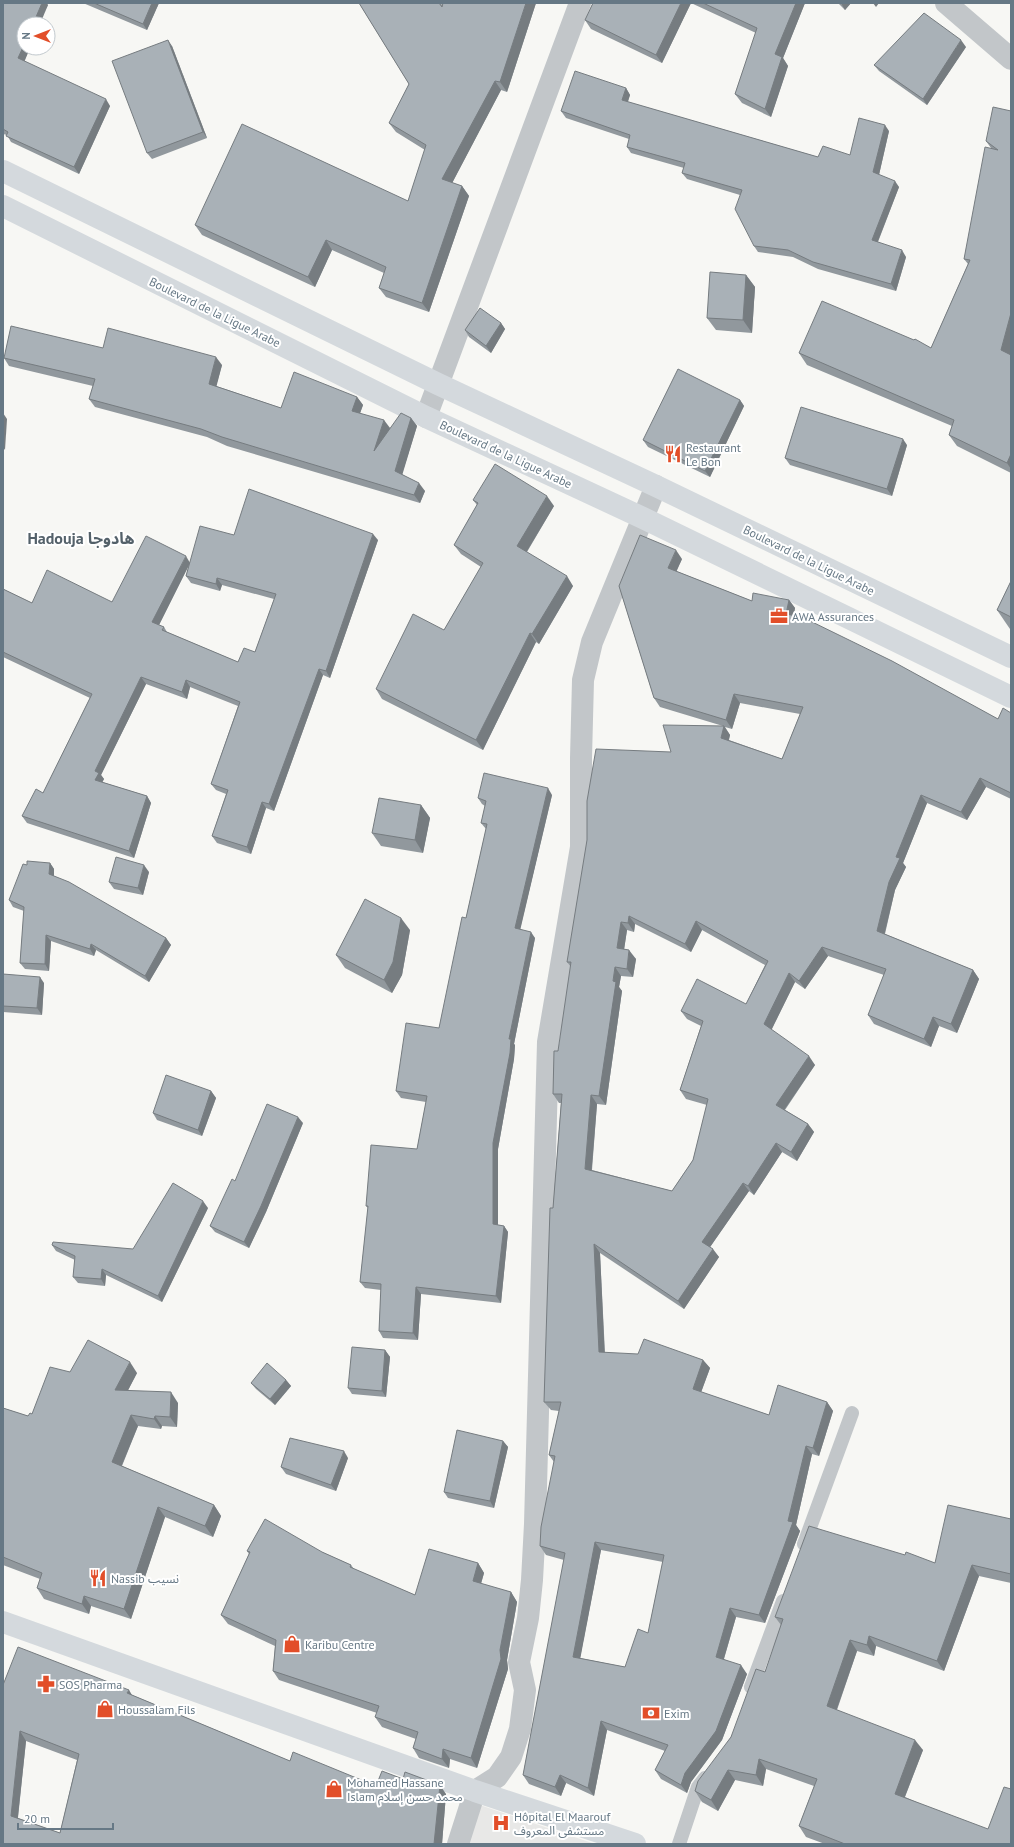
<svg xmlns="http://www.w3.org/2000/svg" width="1014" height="1847" font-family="'PT Sans','Noto Sans Arabic',sans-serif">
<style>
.built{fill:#e8e8e7}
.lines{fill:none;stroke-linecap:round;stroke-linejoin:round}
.lane{stroke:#c2c6c9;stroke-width:14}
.street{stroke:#c2c6c9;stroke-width:22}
.secondary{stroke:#d4d9dd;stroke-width:22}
.primary{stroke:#d4d9dd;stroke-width:22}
.wall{fill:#91989d;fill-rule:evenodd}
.shaded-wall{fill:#767c80}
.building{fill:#a9b1b7;stroke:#767c80;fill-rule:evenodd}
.labels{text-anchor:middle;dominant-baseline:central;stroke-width:4;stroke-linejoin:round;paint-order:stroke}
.street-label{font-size:12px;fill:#667885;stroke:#fff}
.poi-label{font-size:12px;fill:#667885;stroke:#fff;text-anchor:start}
.district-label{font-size:16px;font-weight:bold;fill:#54616a;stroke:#fff}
</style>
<rect width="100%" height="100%" fill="#f7f7f4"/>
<!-- built -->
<path class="built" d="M474 1803 595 1844H462Z"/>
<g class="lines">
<!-- lane -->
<g class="lane">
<path d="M804 1544 852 1413"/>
<path d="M751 1687 783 1601"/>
<path d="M679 1844 698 1787 705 1778"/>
</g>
<!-- street -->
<g class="street">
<path d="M946 3 1011 59"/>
<path d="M426 417 580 3"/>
<path d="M458 1844 475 1791 497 1777 511 1757 520 1729 525 1690 519 1662 528 1618 532 1580 535 1524 548 1042 581 847V758L583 680 592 642 656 486"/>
</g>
<!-- secondary -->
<path class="secondary" d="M3 1622 475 1791 635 1844"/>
<!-- primary -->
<g class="primary">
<path d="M3 171 438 384 656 486 1011 657"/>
<path d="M3 206 426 417 643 518 1011 697"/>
</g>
</g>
<!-- wall -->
<g class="wall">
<path d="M3 3 48 5 24 48H30L24 61 110 106 79 174 11 142 7 135 3 134Z"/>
<path d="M83 3H159L147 30Z"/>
<path d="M359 3H441L442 5 443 3H536L507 92 501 90 452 183 462 186 469 196 429 312 386 297 379 288 384 273 332 250 315 287 202 235 195 225 408 201 425 150 396 132 389 123 409 84Z"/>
<path d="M593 3H805L783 58 788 66 771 117 742 103 735 94 756 33 691 3 662 63 591 29 585 20Z"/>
<path d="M838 3H851L845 10Z"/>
<path d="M172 46 207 138 152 159 147 153Z"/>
<path d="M966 47 927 105 879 71 874 65Z"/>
<path d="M626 88 630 95 628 102 818 157 850 155 889 131 879 175 899 187 878 242 906 257 896 291 818 269 793 257 758 252 754 246 740 195 687 179 682 173 684 168 631 153 627 147 629 139 566 118 561 111Z"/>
<path d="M1011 111V473L957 446 949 435 952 426 807 365 799 353 931 348 968 264 964 259 991 148 986 141Z"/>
<path d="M746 275 755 287 752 333 716 330 707 318Z"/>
<path d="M501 323 505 329 491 353 469 337 465 330Z"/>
<path d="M103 348 222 365 216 386 281 408 357 397 363 405 360 413 390 428V429L411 418 417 426 402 474 425 491 420 503 227 446 207 437 95 407 89 399 93 386 9 366 4 358Z"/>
<path d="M740 400 744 406 710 477 648 447 643 440Z"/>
<path d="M907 445 892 496 790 465 785 458Z"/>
<path d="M473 500 554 506 527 552 573 586 539 644 536 642 483 750 382 699 376 689 444 630 481 567 461 554 454 545 477 505Z"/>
<path d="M234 535 378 540 330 678 323 675 274 811 266 808 251 854 217 843 212 836 226 794 216 790 211 784 238 706 190 687 187 699 146 684 101 775 104 779 102 782 147 796 151 803 134 858 27 823 22 816 43 793 90 698 3 657V589L32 603 112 602 190 562ZM189 565 186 576 191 583 220 591 222 585 274 599 255 652 238 662 167 632 164 627 159 625Z"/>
<path d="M682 559 676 571 752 601 789 600 795 608 794 615 998 719 1011 713V799L986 787 967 820 927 803 903 863 906 867 895 890 885 934 973 970 979 979 957 1033 939 1026 931 1047 874 1024 868 1015 884 975 828 956 805 989 795 982 771 1030 815 1065 785 1110 808 1124 814 1132 797 1161 782 1152 754 1195 749 1191 710 1247 719 1257 684 1309 600 1253 605 1353 703 1360 710 1368 701 1392 769 1415 827 1402 833 1411 819 1456 812 1454 796 1525 800 1531 765 1623 736 1617 724 1659 747 1674 722 1740 691 1782 687 1793 661 1779 655 1770 665 1751 607 1730 594 1796 566 1783 561 1796 529 1784 523 1775 564 1560 546 1555 540 1546 554 1462 549 1455 559 1411 551 1410 544 1402 553 1208 561 1103H559L553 1094 571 967 567 962 671 752 723 726 660 707 654 698 619 586ZM740 703 800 714 782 759 729 740 730 735 725 727 732 729ZM635 924 691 952 702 930 765 965 746 1004 681 1011 687 1019 701 1026 680 1090 686 1099 707 1105 693 1160 672 1191 592 1170 597 1104 606 1105 622 991 619 987 621 976 633 977 636 959 624 949 627 930 634 932ZM601 1550 663 1562 648 1633 625 1667 580 1658Z"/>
<path d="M1011 581V629H1010L997 610Z"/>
<path d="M552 795 520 929 535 938 514 1044 515 1045 514 1059 498 1149V1225L504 1226 508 1232 501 1303 421 1294 418 1340 383 1338 379 1331 381 1290 365 1288 360 1282 368 1208 366 1206 417 1149 426 1102 401 1098 396 1091 439 1028 466 918 486 829 481 823 485 806 482 804 478 798Z"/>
<path d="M421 805 430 818 423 853 381 846 372 833Z"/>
<path d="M50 863 54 869V876L166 938 171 945 149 982 96 950 94 956 51 941 49 971 25 969 20 963 24 911 13 907 9 900 27 865Z"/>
<path d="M149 872 143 895 114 889 109 882Z"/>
<path d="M410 930 402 975 392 993 345 968 336 955Z"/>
<path d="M3 974 44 983 42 1015 3 1012Z"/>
<path d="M211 1091 216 1098 202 1136 157 1120 153 1113Z"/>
<path d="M303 1123 266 1212 249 1248 215 1232 210 1226 235 1181Z"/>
<path d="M208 1208 162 1302 106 1275 105 1286 78 1283 73 1277 75 1260 56 1251 52 1245 133 1249Z"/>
<path d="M385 1350 390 1357 386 1397 352 1394 348 1388Z"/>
<path d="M70 1372 137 1373 128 1390 178 1403 177 1427 162 1426 161 1429 138 1426 122 1466 214 1505 221 1516 213 1537 165 1517 131 1619 91 1606 89 1614 44 1599 37 1588 40 1579 3 1565V1408L28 1416 32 1414Z"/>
<path d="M286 1380 291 1386 275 1405 256 1389 251 1383Z"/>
<path d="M503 1441 508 1447 494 1508 448 1498 444 1492Z"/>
<path d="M348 1458 336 1491 286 1474 281 1467Z"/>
<path d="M1011 1519V1583L979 1576 944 1671 876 1646 874 1656 857 1651 837 1710 923 1750 905 1797 1011 1844H825L806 1837 799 1826 814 1786 766 1769 763 1786 735 1780 718 1811 702 1802 695 1791 731 1737 765 1672 781 1625 775 1617 905 1555 935 1563Z"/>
<path d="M247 1551 322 1552 351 1565 354 1569 415 1595 478 1563 484 1573 481 1584 511 1592 517 1602 507 1660 508 1669 477 1768 450 1759 449 1768 419 1758 413 1748 416 1739 382 1727 375 1717 377 1713 279 1680 273 1671 275 1646 228 1624 221 1615 249 1554Z"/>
<path d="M3 1685 132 1695 290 1761 376 1786 403 1779 446 1794 442 1844H3ZM26 1741 77 1760 60 1833 18 1818Z"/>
</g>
<!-- shaded-wall -->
<g class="shaded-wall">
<path d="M42 3H47L48 5 40 24H33Z"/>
<path d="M152 3H159L147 30 143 24Z"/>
<path d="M526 3H536L507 92 500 82Z"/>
<path d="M681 3H691L662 63 656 55Z"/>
<path d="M796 3H805L783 58 788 66 771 117 765 109 775 54Z"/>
<path d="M841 3H851L845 10Z"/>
<path d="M873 3H879L876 7Z"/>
<path d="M168 40 172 46 207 138 203 132Z"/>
<path d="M961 40 966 47 927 105 923 99Z"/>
<path d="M24 45V48H30L23 65 18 58Z"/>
<path d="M495 81 501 90 449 189 442 179Z"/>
<path d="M626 88 630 95 626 106 622 100Z"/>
<path d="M106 99 110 106 79 174 74 167Z"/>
<path d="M885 125 889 131 878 179 873 172Z"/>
<path d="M895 181 899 187 876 246 872 240Z"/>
<path d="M462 186 469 196 429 312 422 303Z"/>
<path d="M326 240 332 250 315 287 308 277Z"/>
<path d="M902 250 906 257 896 291 891 284Z"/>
<path d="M746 275 755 287 752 333 743 320Z"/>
<path d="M1011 313V354L1009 362 1001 350Z"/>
<path d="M501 323 505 329 491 353 486 346Z"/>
<path d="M216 357 222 365 215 392 209 384Z"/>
<path d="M357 397 363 405 358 419 352 411Z"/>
<path d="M740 400 744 406 710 477 705 471Z"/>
<path d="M3 413 7 419 5 450 3 447Z"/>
<path d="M411 418 417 426 401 479 395 471Z"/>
<path d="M384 420 390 428 380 459 374 451Z"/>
<path d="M903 439 907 445 892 496 887 489Z"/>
<path d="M1011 454V469L1007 463Z"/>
<path d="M419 483 425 491 420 503 414 495Z"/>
<path d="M547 496 554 506 524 556 517 546Z"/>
<path d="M373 534 378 540 330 678 326 671Z"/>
<path d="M676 550 682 559 674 577 668 568Z"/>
<path d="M186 556 190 563 157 629 152 622Z"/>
<path d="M567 576 573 586 539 644 532 634Z"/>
<path d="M217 578 222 585 220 591 216 584Z"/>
<path d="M789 600 795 608 792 622 786 614Z"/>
<path d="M530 633 536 642 483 750 476 740Z"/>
<path d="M319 669 323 675 274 811 269 804Z"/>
<path d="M141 677 146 684 101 775 104 779 100 787 95 780V771Z"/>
<path d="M186 680 190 687 187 699 182 692Z"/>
<path d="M734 694 740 703 732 729 726 720Z"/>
<path d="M724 726 730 735 727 746 721 738Z"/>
<path d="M980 778 986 787 967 820 961 812Z"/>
<path d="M548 788 552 795 519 935 515 928Z"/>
<path d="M921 795 927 803 903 863 906 867 895 890 883 940 877 931 889 882 896 857Z"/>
<path d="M147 796 151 803 134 858 129 851Z"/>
<path d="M262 802 266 808 251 854 247 847Z"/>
<path d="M421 805 430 818 423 853 415 840Z"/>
<path d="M50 863 54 869V881L49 874Z"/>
<path d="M144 865 149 872 143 895 138 888Z"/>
<path d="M629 916 635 924 634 932 628 923Z"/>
<path d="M401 918 410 930 402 975 392 993 384 980Z"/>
<path d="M696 921 702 930 691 952 685 944Z"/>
<path d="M621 922 627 930 623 957 617 948Z"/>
<path d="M531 932 535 938 514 1044 515 1045 514 1059 498 1149V1231L493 1224V1143L509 1039Z"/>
<path d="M46 935 51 941 49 971 45 964Z"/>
<path d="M166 938 171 945 149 982 145 976Z"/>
<path d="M91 944 96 950 94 956 90 949Z"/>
<path d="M822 947 828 956 805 989 799 981Z"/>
<path d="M629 950 636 959 633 977 627 969Z"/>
<path d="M615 967 621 976 619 987 622 991 606 1105 599 1096Z"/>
<path d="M973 970 979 979 957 1033 951 1024Z"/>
<path d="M789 973 795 982 770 1033 764 1024Z"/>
<path d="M40 977 44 983 42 1015 37 1008Z"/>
<path d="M933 1017 939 1026 931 1047 924 1039Z"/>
<path d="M809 1056 815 1065 782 1113 776 1105Z"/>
<path d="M211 1091 216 1098 202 1136 198 1130Z"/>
<path d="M591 1095 597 1104 591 1177 585 1169Z"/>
<path d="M298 1117 303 1123 266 1212 249 1248 244 1242Z"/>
<path d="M808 1124 814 1132 797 1161 791 1152Z"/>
<path d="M776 1143 782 1152 754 1195 748 1186Z"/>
<path d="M743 1183 749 1191 708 1250 702 1242Z"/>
<path d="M203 1201 208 1208 162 1302 158 1296Z"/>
<path d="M504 1226 508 1232 501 1303 496 1296Z"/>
<path d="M594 1244 600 1253 605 1361 599 1352Z"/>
<path d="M713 1249 719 1257 684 1309 678 1301Z"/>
<path d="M102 1269 106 1275 105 1286 101 1279Z"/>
<path d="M416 1287 421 1294 418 1340 413 1333Z"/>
<path d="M385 1350 390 1357 386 1397 382 1391Z"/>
<path d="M703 1360 710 1368 699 1398 693 1389Z"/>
<path d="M130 1362 137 1373 123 1400 115 1390Z"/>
<path d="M286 1380 291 1386 275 1405 270 1399Z"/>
<path d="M171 1392 178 1403 177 1427 170 1417Z"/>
<path d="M827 1402 833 1411 819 1456 813 1448Z"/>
<path d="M131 1415 138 1426 119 1472 112 1462Z"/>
<path d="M155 1416 162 1426 161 1429 154 1419Z"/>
<path d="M503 1441 508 1447 494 1508 490 1501Z"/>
<path d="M806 1446 812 1454 796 1525 800 1531 765 1623 759 1615 788 1521Z"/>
<path d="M344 1451 348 1458 336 1491 331 1485Z"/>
<path d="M214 1505 221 1516 213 1537 205 1526Z"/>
<path d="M158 1507 165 1517 131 1619 124 1609Z"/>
<path d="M595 1542 601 1550 579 1665 573 1657Z"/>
<path d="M478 1563 484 1573 479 1590 473 1581Z"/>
<path d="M972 1565 979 1576 944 1671 937 1661Z"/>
<path d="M511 1592 517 1602 507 1660 508 1669 477 1768 471 1758 500 1650Z"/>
<path d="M84 1596 91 1606 89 1614 82 1604Z"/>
<path d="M730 1608 736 1617 722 1665 716 1657Z"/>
<path d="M869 1636 876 1646 874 1656 867 1645Z"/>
<path d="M850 1640 857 1651 834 1717 827 1706Z"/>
<path d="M741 1665 747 1674 722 1740 691 1782 687 1793 681 1785 685 1773Z"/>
<path d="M129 1690 135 1700 127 1693Z"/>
<path d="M601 1721 607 1730 594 1796 588 1788Z"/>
<path d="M20 1731 26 1741 17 1825 11 1816Z"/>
<path d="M915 1740 923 1750 902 1804 895 1794Z"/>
<path d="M443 1749 450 1759 449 1768 442 1759Z"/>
<path d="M759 1759 766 1769 763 1786 756 1775Z"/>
<path d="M728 1770 735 1780 718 1811 711 1800Z"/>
<path d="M560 1775 566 1783 561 1796 555 1787Z"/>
<path d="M440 1785 446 1794 442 1844H434Z"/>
</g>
<!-- building -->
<g class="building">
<path d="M3 3H42L33 24H24V45L18 58 106 99 74 167 6 136 8 132 3 129Z"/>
<path d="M94 3H152L143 24Z"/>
<path d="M359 3H439L442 7 443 3H526L500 82 495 81 442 179 462 186 422 303 379 288 386 267 326 240 308 277 195 225 242 124 408 201 426 145 389 123 409 84Z"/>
<path d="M593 3H681L656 55 585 20Z"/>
<path d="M703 3H796L775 54 782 57 765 109 735 94 757 28Z"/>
<path d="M924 13 961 40 923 99 874 65Z"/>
<path d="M168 40 203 132 147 153 112 61Z"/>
<path d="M575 71 626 88 622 100 818 157 823 146 850 155 859 118 885 125 873 172 895 181 872 240 902 250 891 284 813 262 788 250 754 246 735 209 742 190 682 173 685 163 627 147 630 135 561 111Z"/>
<path d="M993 107 1011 111V313L1001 350 1011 355V454L1007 463 949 435 954 420 799 353 822 301 914 340 915 339 931 348 970 260 964 259 985 147 998 150 986 141Z"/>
<path d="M710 272 746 275 743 320 707 318Z"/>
<path d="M480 308 501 323 486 346 465 330Z"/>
<path d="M11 326 103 348 108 328 216 357 209 384 281 408 294 372 357 397 352 411 384 420 374 451 401 413 411 418 395 471 419 483 414 495 222 437 201 429 89 399 95 379 4 358Z"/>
<path d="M678 369 740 400 705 471 643 440Z"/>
<path d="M801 407 903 439 887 489 785 458Z"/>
<path d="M495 464 547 496 517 546 567 576 532 634 530 633 476 740 376 689 413 614 444 630 483 563 454 545 478 503 473 500Z"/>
<path d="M249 489 373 534 326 671 319 669 269 804 262 802 247 847 212 836 228 790 211 784 240 702 186 680 182 692 141 677 95 771 99 773 95 780 147 796 129 851 22 816 36 789 43 793 92 694 3 652V589L32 603 47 570 112 602 146 536 186 556 152 622 164 627 162 630 238 662 244 648 255 652 276 594 217 578 216 584 186 576 200 526 234 535Z"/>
<path d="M640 535 676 550 668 568 752 601 753 593 789 600 786 614 802 617 892 661 998 719 1003 708 1011 713V793L980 778 961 812 921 795 896 857 900 858 889 882 877 931 973 970 951 1024 933 1017 924 1039 868 1015 886 969 822 947 799 981 789 973 764 1024 809 1056 776 1105 808 1124 791 1152 776 1143 748 1186 743 1183 702 1242 713 1249 678 1301 594 1244 599 1352 638 1354 644 1339 703 1360 693 1389 769 1415 778 1385 827 1402 813 1448 806 1446 788 1521 793 1522 759 1615 730 1608 716 1657 741 1665 716 1731 685 1773 681 1785 655 1770 668 1745 601 1721 588 1788 560 1775 555 1787 523 1775 565 1553 540 1546 541 1527 555 1456 549 1455 561 1402H544L550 1208H553L562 1094H553L554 1051H558L571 962H567L587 840V801L596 749 671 752 663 725 724 726 721 738 782 759 803 707 734 694 726 720 654 698 619 586ZM629 916 685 944 696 921 768 961 746 1004 697 979 681 1011 703 1021 680 1090 708 1099 693 1160 672 1191 585 1169 591 1095 599 1096 616 982 613 981 615 967 627 969 629 950 617 948 621 922 628 923ZM595 1542 664 1555 648 1633 638 1629 625 1667 573 1657Z"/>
<path d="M1011 581V617L997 610Z"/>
<path d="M484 773 548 788 515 928 531 932 509 1039H511L510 1053 493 1143V1224L504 1226 496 1296 416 1287 413 1333 379 1331 381 1284 360 1282 368 1206H366L371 1145 417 1149 427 1096 396 1091 406 1023 439 1028 462 917 466 918 487 824 481 823 486 801 478 798Z"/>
<path d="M379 798 421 805 415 840 372 833Z"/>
<path d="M116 857 144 865 138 888 109 882Z"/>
<path d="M27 861 50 863 49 874 69 882 166 938 145 976 91 944 90 949 46 935 45 964 20 963 24 907 9 900 23 864 27 865Z"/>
<path d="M365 899 401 918 393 962 384 980 336 955Z"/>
<path d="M3 974 40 977 37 1008 3 1006Z"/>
<path d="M166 1075 211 1091 198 1130 153 1113Z"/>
<path d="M267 1104 298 1117 261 1206 244 1242 210 1226 232 1179 235 1181Z"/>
<path d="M173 1183 203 1201 158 1296 102 1269 101 1279 73 1277 75 1256 52 1245 53 1242 133 1249Z"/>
<path d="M88 1340 130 1362 115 1390 171 1392 170 1417 155 1416 154 1419 131 1415 112 1462 214 1505 205 1526 158 1507 124 1609 84 1596 82 1604 37 1588 42 1573 3 1557V1408L28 1416 30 1413 32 1414 50 1367 70 1372Z"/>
<path d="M352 1347 385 1350 382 1391 348 1388Z"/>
<path d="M267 1363 286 1380 270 1399 251 1383Z"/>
<path d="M457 1430 503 1441 490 1501 444 1492Z"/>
<path d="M290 1438 344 1451 331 1485 281 1467Z"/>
<path d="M948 1505 1011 1519V1574L972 1565 937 1661 869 1636 867 1645 850 1640 827 1706 915 1740 895 1794 988 1829 1004 1787 1011 1789V1844H845L799 1826 817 1779 759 1759 756 1775 728 1770 711 1800 695 1791 698 1781 731 1737 756 1669 765 1672 783 1619 775 1617 809 1526 905 1555 906 1552 935 1563Z"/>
<path d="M265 1519 322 1552 351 1565 350 1567 415 1595 429 1549 478 1563 473 1581 511 1592 500 1650 501 1659 471 1758 443 1749 442 1759 413 1748 418 1732 375 1717 379 1706 273 1671 276 1640 221 1615 250 1552 247 1551Z"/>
<path d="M18 1647 129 1690 127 1693 290 1761 293 1752 376 1786 382 1771 403 1779 405 1772 440 1785 434 1844H3V1685ZM20 1731 79 1754 60 1833 11 1816Z"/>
</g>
<!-- icons -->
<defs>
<g id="restaurant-bare" transform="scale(1.38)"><path d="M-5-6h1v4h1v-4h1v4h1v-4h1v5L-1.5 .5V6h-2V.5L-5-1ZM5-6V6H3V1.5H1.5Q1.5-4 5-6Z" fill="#e24e29" stroke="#fff" stroke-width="2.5" paint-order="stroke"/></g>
<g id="office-bare" transform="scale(1.38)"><path d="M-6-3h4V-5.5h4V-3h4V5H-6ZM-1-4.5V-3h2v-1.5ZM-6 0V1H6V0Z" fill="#e24e29" stroke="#fff" stroke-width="2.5" paint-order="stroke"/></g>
<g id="shop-bare" transform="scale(1.38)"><path d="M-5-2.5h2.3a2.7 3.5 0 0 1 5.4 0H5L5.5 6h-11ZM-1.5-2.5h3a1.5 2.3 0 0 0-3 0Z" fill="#e24e29" stroke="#fff" stroke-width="2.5" paint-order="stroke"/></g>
<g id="pharmacy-bare" transform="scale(1.38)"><path d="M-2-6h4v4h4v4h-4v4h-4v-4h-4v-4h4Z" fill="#e24e29" stroke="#fff" stroke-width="2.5" paint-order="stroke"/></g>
<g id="bank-bare" transform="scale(1.38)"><path d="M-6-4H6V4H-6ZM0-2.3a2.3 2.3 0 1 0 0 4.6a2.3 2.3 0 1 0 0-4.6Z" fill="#e24e29" stroke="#fff" stroke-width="2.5" paint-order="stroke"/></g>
<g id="hospital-bare" transform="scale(1.38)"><path d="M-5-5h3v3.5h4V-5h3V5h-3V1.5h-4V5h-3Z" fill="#e24e29" stroke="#fff" stroke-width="2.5" paint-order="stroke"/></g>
</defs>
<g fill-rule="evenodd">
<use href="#restaurant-bare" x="673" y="454"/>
<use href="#office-bare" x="779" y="616"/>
<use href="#restaurant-bare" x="98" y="1578"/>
<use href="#shop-bare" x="292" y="1644"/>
<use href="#pharmacy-bare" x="46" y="1684"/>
<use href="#shop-bare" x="105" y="1709"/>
<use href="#bank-bare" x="651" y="1713"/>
<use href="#shop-bare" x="334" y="1789"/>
<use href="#hospital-bare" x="501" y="1823"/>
</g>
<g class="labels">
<!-- street labels -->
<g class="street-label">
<text transform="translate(215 312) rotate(26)">Boulevard de la Ligue Arabe</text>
<text transform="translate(506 454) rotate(25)">Boulevard de la Ligue Arabe</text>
<text transform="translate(809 560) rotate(26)">Boulevard de la Ligue Arabe</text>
</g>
<!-- poi labels -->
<g class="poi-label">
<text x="686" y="447">Restaurant<tspan x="686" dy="14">Le Bon</tspan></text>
<text x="792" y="616">AWA Assurances</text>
<text x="111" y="1578">Nassib نسيب</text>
<text x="305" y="1644">Karibu Centre</text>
<text x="59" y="1684">SOS Pharma</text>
<text x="118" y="1709">Houssalam Fils</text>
<text x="664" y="1713">Exim</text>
<text x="347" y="1782">Mohamed Hassane<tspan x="347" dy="14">Islam محمد حسن إسلام</tspan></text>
<text x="514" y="1816">Hôpital El Maarouf<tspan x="514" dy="14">مستشفى المعروف</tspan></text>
</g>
<!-- district labels -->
<g class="district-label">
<text x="81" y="538">Hadouja هادوجا</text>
</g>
</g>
<!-- border -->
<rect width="1014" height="1847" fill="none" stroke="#667885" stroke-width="8"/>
<!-- north arrow -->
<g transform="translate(36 36) rotate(270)"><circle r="19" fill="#ffffff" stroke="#c2c9ce"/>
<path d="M0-3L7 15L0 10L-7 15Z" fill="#e24e29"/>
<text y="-6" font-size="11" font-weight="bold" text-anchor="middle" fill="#667885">N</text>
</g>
<!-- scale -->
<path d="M18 1823v6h95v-6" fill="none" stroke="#667885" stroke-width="2"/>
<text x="24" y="1823" font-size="12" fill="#667885" stroke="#ffffff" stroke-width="3" paint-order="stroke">20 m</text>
</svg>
